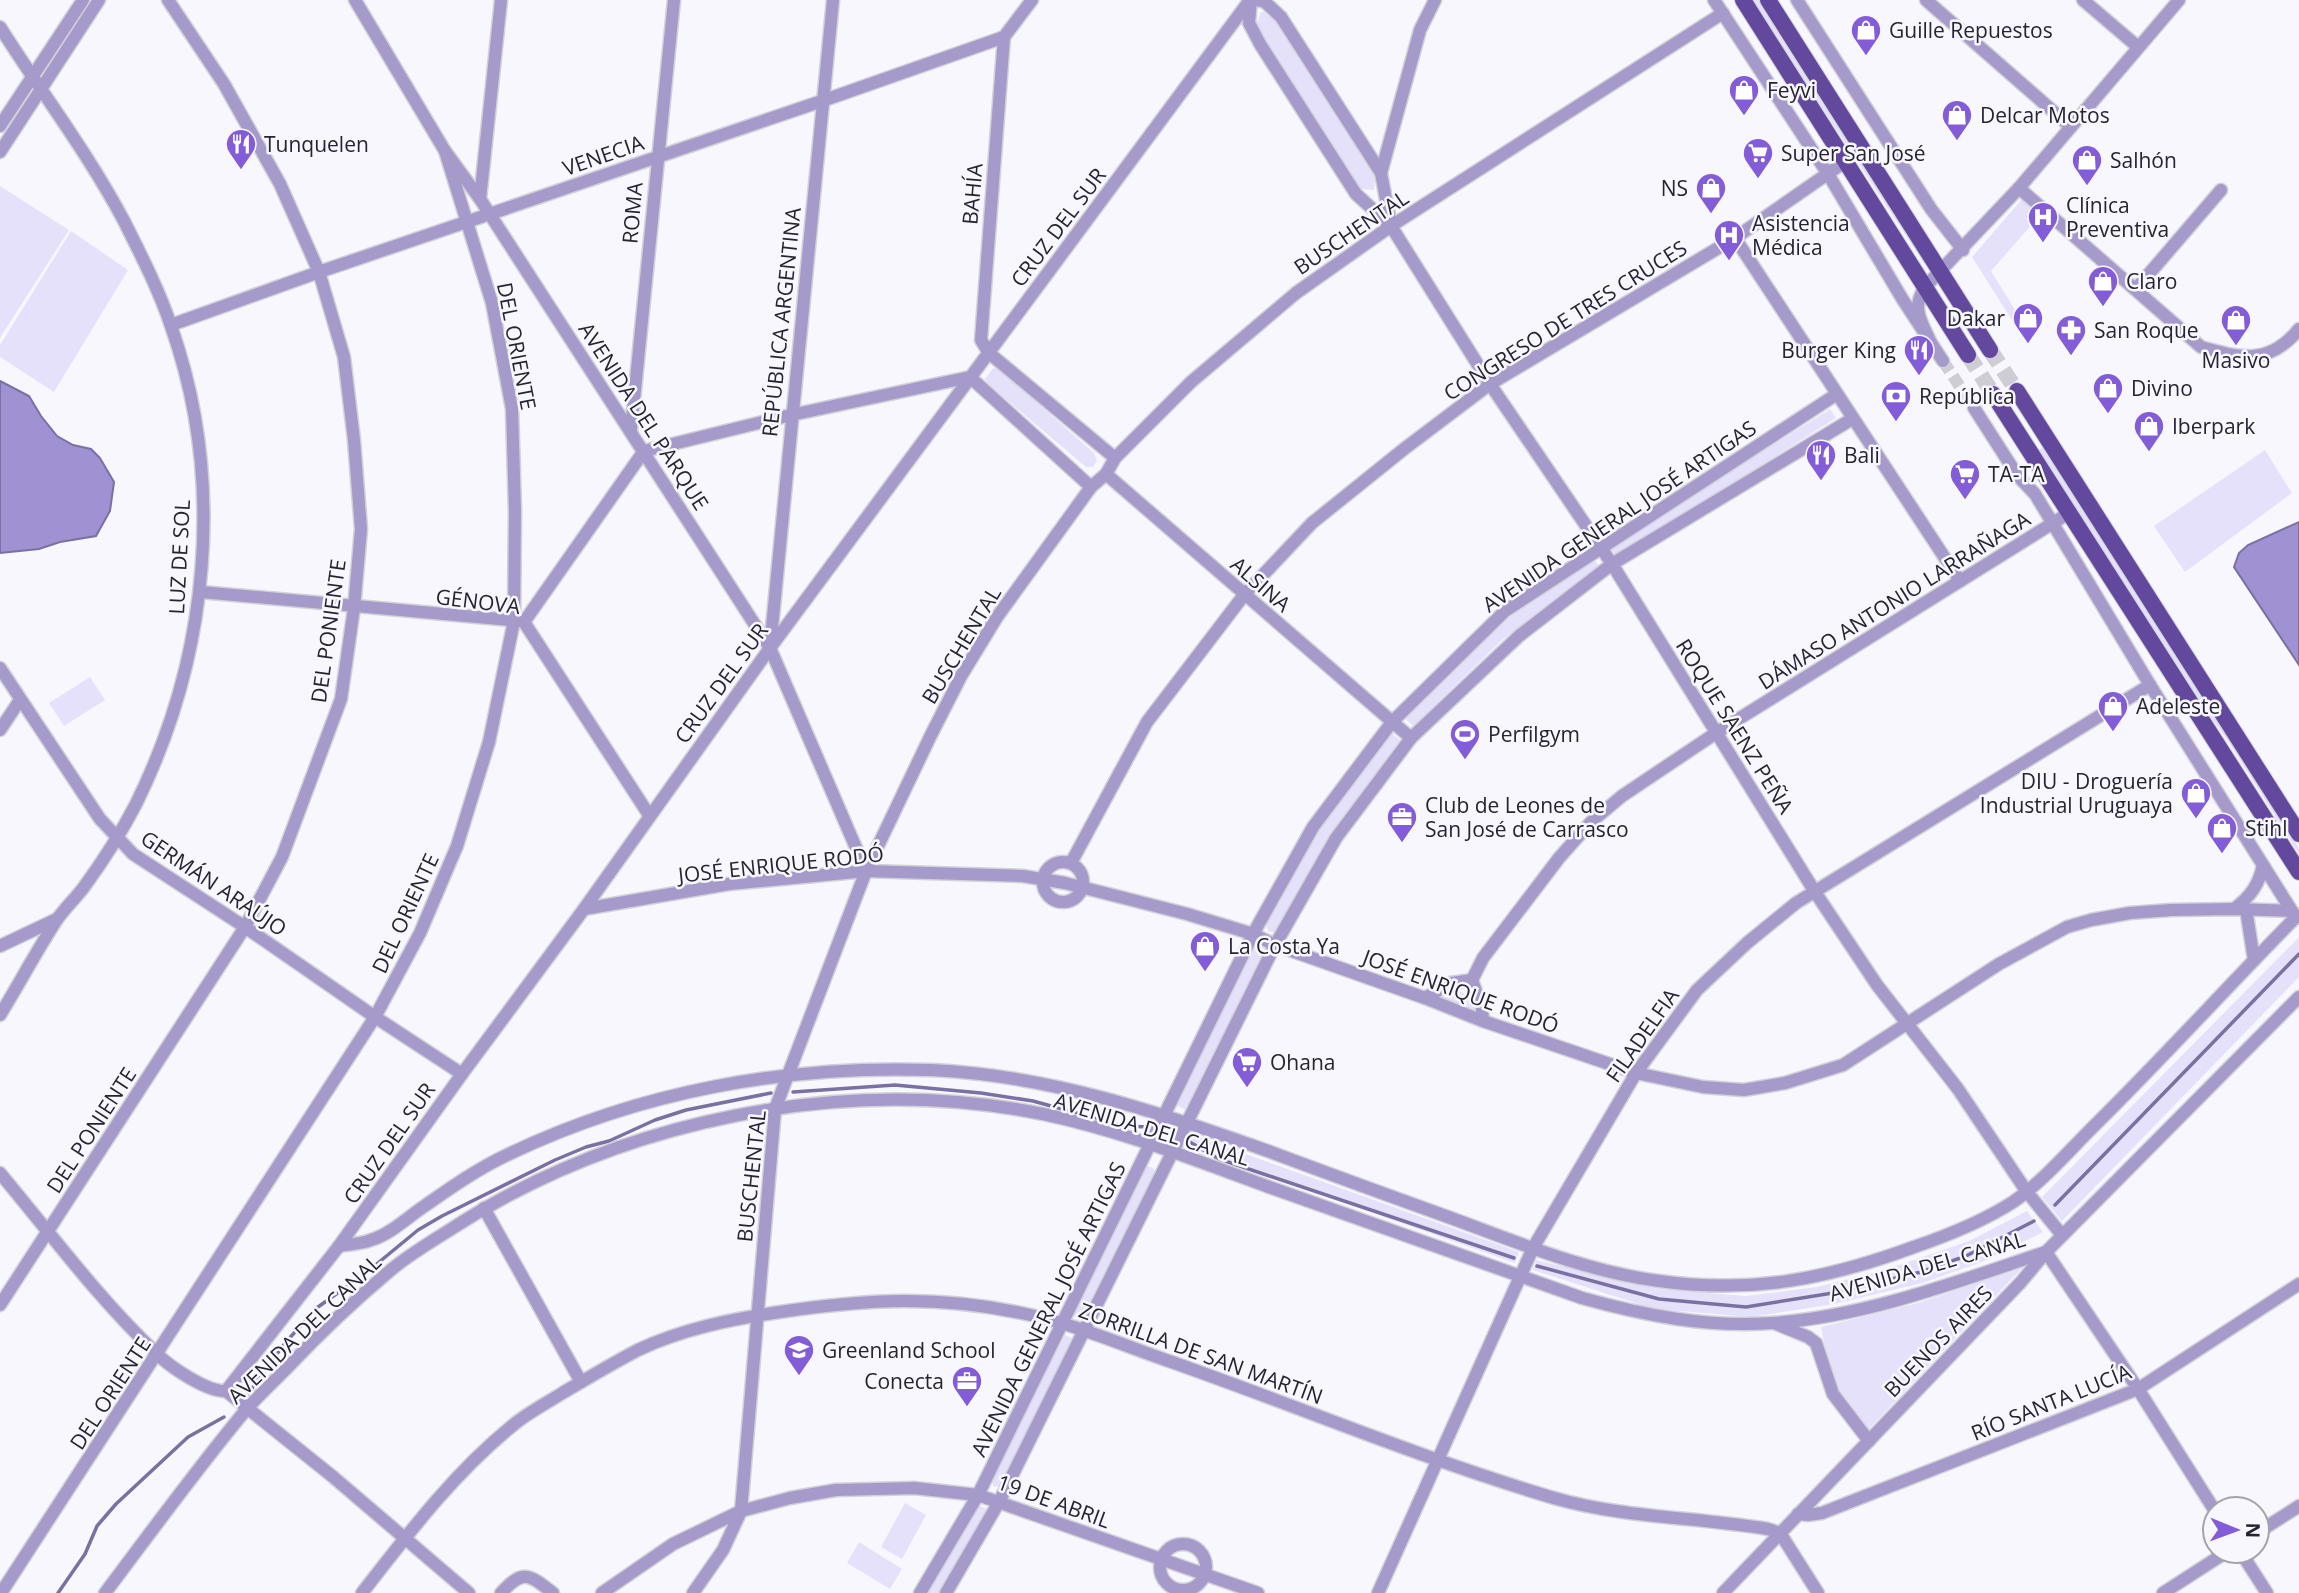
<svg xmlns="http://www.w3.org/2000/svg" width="2299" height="1593" font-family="'Open Sans',sans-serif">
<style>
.green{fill:#e6e1fb}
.water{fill:#a091d2;stroke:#7b70a2;stroke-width:2}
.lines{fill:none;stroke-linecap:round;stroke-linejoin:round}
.stream{stroke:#7b70a2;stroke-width:3.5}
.minor-tunnel{stroke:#cecdd5;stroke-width:12;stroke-dasharray:12 6;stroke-linecap:butt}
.major-tunnel{stroke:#cecdd5;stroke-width:16;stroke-dasharray:16 8;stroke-linecap:butt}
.minor-casing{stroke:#d2d1d9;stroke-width:15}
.major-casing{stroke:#d2d1d9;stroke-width:18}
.minor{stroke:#a59aca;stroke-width:12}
.major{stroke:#63499e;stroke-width:16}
.labels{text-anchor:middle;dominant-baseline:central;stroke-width:5;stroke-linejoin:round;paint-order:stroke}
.poi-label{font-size:21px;fill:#262431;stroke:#f8f7fe;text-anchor:start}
.street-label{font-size:21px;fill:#262431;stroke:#f8f7fe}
</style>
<rect width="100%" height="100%" fill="#f8f7fe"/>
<!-- green -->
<g class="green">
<path d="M1751 0H1762L1928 261 1924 263Z"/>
<path d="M1261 12H1270L1375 176 1374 190 1361 189 1254 29Z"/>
<path d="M0 186 69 230 0 338Z"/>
<path d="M2023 198 2042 213 1991 271 2030 334 2022 336 1972 257Z"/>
<path d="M71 231 128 270 54 392 0 357V345Z"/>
<path d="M993 368 999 369 1094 453 1097 461 1093 467H1086L989 385 985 379Z"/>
<path d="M1830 409 1836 418 1617 557 1610 547Z"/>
<path d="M2043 448 2230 737 2299 848V854L2228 741 2183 679 2037 450Z"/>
<path d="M2265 450 2292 493 2185 572 2154 526Z"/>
<path d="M1593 558 1600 567 1502 640 1413 726 1403 717 1493 629Z"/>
<path d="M90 677 105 700 64 726 49 703Z"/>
<path d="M1389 731 1400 740 1334 833 1278 929 1274 932H1269L1265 924 1320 826Z"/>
<path d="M2299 937V977L2062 1221 2042 1197Z"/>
<path d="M1258 947H1262L1266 954 1186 1110 1176 1105 1254 948Z"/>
<path d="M1456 991C1466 993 1472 995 1477 1005L1475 1011 1440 999 1444 993Z"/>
<path d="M1190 1134 1519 1252 1515 1263 1183 1146Z"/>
<path d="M1148 1166 1154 1169 1155 1173 1084 1318 1077 1320 1074 1314 1144 1168Z"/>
<path d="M2027 1211 2043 1232 1982 1262 1922 1283 1834 1304 1751 1317 1654 1309 1533 1270 1536 1260 1658 1289 1746 1296 1817 1287 1888 1269 1969 1241Z"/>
<path d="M2022 1268 1866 1432 1833 1389 1821 1327 1918 1303Z"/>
<path d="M1065 1335 1072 1338 1071 1343 1002 1485 994 1487 991 1480Z"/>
<path d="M905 1503 926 1515 902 1559 881 1547Z"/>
<path d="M980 1506 987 1509V1514L940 1593H927L976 1509Z"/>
<path d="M859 1542 902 1569 890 1589 847 1563Z"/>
</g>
<!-- water -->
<g class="water">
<path d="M0 381 29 396 41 416 57 436 73 445 91 449 100 458 114 482 110 511 96 536 60 542 39 549 0 553Z"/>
<path d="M2299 522V665L2234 567 2239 553 2248 545Z"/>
</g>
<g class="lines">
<!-- stream -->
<g class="stream">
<path d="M793 1092 895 1085 981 1093 1033 1101 1123 1126 1148 1127"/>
<path d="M1188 1141 1219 1159 1514 1258"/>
<path d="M2055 1205 2299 954"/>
<path d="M1537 1266 1659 1299 1746 1307 1833 1293 1921 1272 1966 1256 2034 1221"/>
<path d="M247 1395 285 1343 318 1307 367 1272 418 1230 442 1216 555 1160 586 1147 609 1141 655 1120 686 1110 771 1093"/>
<path d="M58 1593 85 1554 97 1526 116 1504 188 1437 224 1417"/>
</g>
<!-- minor-tunnel -->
<path class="minor-tunnel" d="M1943 361 1974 408"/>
<!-- major-tunnel -->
<g class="major-tunnel">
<path d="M1990 350 2017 391"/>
<path d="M1968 355 1993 394"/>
</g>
<!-- minor casing -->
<g class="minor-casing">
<g id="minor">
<path d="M355 0 445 151 480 199 770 648 866 871"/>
<path d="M1251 0 1249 23 1260 44 1356 194 1391 226 1490 384 1612 564 1815 892 1877 985 1958 1089 2027 1192 2062 1235"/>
<path d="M1257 0 1265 2 1281 17 1381 173 1391 226"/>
<path d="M1714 0 1828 174 1903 300 1943 361"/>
<path d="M1797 0 1931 209 1963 250"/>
<path d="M1926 0 2071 127"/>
<path d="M2083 0 2138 47"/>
<path d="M0 27C41 92 88 153 124 221 141 255 159 290 171 326 226 482 209 656 136 804 121 833 103 861 84 887 75 899 64 909 56 921 36 952 19 984 0 1015"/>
<path d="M1004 37 981 340 989 353 1115 458"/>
<path d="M0 126 83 0"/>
<path d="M0 152 99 0"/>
<path d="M1381 173 1420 30 1435 0"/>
<path d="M2019 188 2201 347C2240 358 2269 366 2299 329"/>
<path d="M480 199 501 0"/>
<path d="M1735 238 1960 581"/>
<path d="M2136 289 2221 190"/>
<path d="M171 325 319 272 822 101 1004 37 1032 0"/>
<path d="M1930 341C1921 320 1911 309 1925 287L2019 188 2179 0"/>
<path d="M1974 408 2017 475 2035 494 2150 685 2295 916"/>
<path d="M631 430 674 0"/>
<path d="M1106 474 1411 738"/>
<path d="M201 592 521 621"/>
<path d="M524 622 644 451 791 415 970 377 1091 487"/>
<path d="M524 622 649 815"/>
<path d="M770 648 833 0"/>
<path d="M0 668 100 819 133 854 245 927 375 1017 462 1074"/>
<path d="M0 730 20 700"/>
<circle cx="1063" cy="882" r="20"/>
<path d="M1071 863 1147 722 1244 595 1312 523 1404 449 1490 384 1735 238 1846 161"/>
<path d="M584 909 729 884 866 871 1023 876 1065 883 1187 914 1253 934 1275 945 1425 998 1483 1021 1636 1073 1703 1087 1744 1090 1785 1083 1843 1065 1999 964 2067 927 2091 920 2130 913 2171 910 2234 909 2292 911"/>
<path d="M2234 909C2250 897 2259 885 2263 865"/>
<path d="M2246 909 2254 960"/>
<path d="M0 946 57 919"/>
<path d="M1472 980 1483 958 1559 858 1591 822 1622 796 1716 733 2069 513"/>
<path d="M1425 998 1451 983 1472 980 1482 1008 1483 1021"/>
<path d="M0 1173C51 1234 98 1298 156 1353 170 1367 207 1392 226 1391"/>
<path d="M484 1208 581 1382"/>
<path d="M339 1246C350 1244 361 1244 371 1240 391 1234 409 1216 426 1205 453 1186 479 1168 509 1154 641 1091 786 1065 931 1070 1048 1075 1159 1112 1268 1151 1329 1174 1390 1196 1451 1218 1519 1243 1588 1272 1659 1281 1752 1294 1827 1279 1914 1247 1949 1235 1982 1222 2013 1202 2042 1182 2067 1153 2092 1128 2162 1059 2227 987 2296 917"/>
<path d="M2046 1252 2138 1389 2215 1511"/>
<path d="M0 1305 245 927 282 857 341 699 354 608 361 529 354 440 344 357 319 272 280 184 224 84 168 0"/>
<path d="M1774 1323 1808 1337 1816 1343 1833 1394 1869 1441"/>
<path d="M226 1391 339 1246 462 1074 584 909 770 648 1250 0"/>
<path d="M226 1391 332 1476 469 1593"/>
<path d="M1798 1514 1808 1515 1822 1513 2138 1389 2299 1284"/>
<path d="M2257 1533 2299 1506"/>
<circle cx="1183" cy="1567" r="23"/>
<path d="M2240 1551 2267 1593"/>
<path d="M1 1593 375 1017 420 933 457 846 489 742 514 621 515 511 512 409 492 303 445 151"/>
<path d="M105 1593C151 1532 196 1470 245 1411 258 1396 273 1382 287 1368 320 1333 355 1300 392 1269 409 1255 429 1243 448 1231 618 1120 843 1074 1043 1114 1120 1130 1195 1160 1269 1187 1374 1224 1478 1261 1582 1298 1643 1315 1708 1328 1772 1323 1865 1317 1959 1281 2046 1252"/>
<path d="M362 1593C408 1534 453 1474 512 1426 527 1413 547 1403 564 1392 588 1378 613 1363 638 1350 682 1329 732 1319 780 1312 867 1299 939 1295 1026 1314 1074 1324 1120 1344 1166 1360 1295 1405 1422 1459 1554 1498 1623 1518 1697 1517 1768 1529L1780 1533 1818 1593"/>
<path d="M501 1593C523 1569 529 1574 553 1593"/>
<path d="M602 1593 673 1544 741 1511 790 1498 836 1490 914 1488 978 1495 1258 1593"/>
<path d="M693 1593 723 1550 741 1511 775 1109 866 871 931 735 961 676 997 617 1091 487 1106 474 1115 458 1191 382 1296 293 1391 226 1723 13"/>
<path d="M920 1593 978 1495 1253 934 1313 827 1392 722 1505 611 1837 394"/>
<path d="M946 1593 999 1502 1275 945 1336 838 1411 738 1519 636 1612 564 1852 419"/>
<path d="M1378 1593 1533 1248 1636 1073 1697 990 1747 943 1796 903 2150 685"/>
<path d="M1723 1593 2021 1282 2046 1252 2299 997"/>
<path d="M2163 1593 2228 1551"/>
</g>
</g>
<!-- major casing -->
<g class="major-casing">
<g id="major">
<path d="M1743 0 1968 355"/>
<path d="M1768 0 1990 350"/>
<path d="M2017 391 2299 834"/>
<path d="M1993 394 2299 872"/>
</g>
</g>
<!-- minor -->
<use href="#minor" class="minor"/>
<!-- major -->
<use href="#major" class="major"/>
</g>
<!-- icons -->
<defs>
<g id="shop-pin" transform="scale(1.575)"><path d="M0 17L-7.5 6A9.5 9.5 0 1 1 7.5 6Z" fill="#835dd7" stroke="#f8f7fe"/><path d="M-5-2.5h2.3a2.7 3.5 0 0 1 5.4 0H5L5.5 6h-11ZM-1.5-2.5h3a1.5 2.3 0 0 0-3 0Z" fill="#fff"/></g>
<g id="restaurant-pin" transform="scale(1.575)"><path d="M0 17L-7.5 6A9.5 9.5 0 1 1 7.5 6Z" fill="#835dd7" stroke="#f8f7fe"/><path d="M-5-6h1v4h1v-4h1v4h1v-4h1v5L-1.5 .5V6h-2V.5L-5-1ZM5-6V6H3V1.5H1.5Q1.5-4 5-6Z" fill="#fff"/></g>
<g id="supermarket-pin" transform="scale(1.575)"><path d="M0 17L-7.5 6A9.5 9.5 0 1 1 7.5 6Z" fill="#835dd7" stroke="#f8f7fe"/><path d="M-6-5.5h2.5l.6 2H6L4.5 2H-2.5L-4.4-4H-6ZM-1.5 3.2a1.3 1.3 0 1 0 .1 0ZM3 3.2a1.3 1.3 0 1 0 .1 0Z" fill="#fff"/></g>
<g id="hospital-pin" transform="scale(1.575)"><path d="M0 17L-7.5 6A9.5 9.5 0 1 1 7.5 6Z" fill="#835dd7" stroke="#f8f7fe"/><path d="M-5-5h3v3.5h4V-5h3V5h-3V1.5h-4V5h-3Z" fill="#fff"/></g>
<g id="pharmacy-pin" transform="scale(1.575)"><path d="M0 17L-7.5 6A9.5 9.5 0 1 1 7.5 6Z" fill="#835dd7" stroke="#f8f7fe"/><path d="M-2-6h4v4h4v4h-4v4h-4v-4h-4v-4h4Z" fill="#fff"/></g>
<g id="bank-pin" transform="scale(1.575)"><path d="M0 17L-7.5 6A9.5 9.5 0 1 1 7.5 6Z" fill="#835dd7" stroke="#f8f7fe"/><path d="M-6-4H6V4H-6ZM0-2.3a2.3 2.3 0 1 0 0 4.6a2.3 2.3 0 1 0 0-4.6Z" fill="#fff"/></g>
<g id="stadium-pin" transform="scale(1.575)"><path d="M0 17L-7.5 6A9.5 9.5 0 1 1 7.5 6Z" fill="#835dd7" stroke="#f8f7fe"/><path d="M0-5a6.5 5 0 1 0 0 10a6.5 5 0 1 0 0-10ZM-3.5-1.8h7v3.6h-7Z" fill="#fff"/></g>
<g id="office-pin" transform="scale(1.575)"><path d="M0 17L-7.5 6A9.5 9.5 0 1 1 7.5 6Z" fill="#835dd7" stroke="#f8f7fe"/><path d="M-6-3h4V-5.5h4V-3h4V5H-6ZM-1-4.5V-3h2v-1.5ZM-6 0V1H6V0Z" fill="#fff"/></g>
<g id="school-pin" transform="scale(1.575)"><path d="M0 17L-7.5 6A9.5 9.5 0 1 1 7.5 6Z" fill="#835dd7" stroke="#f8f7fe"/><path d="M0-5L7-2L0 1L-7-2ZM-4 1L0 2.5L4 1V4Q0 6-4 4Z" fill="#fff"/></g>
</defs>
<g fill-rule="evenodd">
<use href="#shop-pin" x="1866" y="30"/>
<use href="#shop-pin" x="1744" y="90"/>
<use href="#shop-pin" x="1957" y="115"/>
<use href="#restaurant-pin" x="241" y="144"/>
<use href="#supermarket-pin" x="1758" y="153"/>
<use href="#shop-pin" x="2087" y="160"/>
<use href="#shop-pin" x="1711" y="188"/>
<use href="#hospital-pin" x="2043" y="217"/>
<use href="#hospital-pin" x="1729" y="235"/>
<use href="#shop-pin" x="2103" y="281"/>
<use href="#shop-pin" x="2028" y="318"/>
<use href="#shop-pin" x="2236" y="320"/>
<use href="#pharmacy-pin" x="2071" y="330"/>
<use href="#restaurant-pin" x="1919" y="350"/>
<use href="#shop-pin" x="2108" y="388"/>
<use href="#bank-pin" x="1896" y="396"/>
<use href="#shop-pin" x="2149" y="426"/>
<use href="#restaurant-pin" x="1821" y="455"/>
<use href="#supermarket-pin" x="1965" y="474"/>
<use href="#shop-pin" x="2113" y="706"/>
<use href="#stadium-pin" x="1465" y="734"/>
<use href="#shop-pin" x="2196" y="793"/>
<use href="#office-pin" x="1402" y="817"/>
<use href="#shop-pin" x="2222" y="828"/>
<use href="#shop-pin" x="1205" y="946"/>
<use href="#supermarket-pin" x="1247" y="1062"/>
<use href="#school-pin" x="799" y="1350"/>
<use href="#office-pin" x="967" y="1381"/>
</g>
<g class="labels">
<!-- poi labels -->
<g class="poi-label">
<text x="1889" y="30">Guille Repuestos</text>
<text x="1767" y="90">Feyvi</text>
<text x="1980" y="115">Delcar Motos</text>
<text x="264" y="144">Tunquelen</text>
<text x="1781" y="153">Super San José</text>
<text x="2110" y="160">Salhón</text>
<text x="1688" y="188" text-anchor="end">NS</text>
<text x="2066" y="205">Clínica<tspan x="2066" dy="24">Preventiva</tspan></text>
<text x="1752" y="223">Asistencia<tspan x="1752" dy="24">Médica</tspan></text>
<text x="2126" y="281">Claro</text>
<text x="2005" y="318" text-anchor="end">Dakar</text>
<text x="2094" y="330">San Roque</text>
<text x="1896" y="350" text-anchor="end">Burger King</text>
<text x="2236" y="360" text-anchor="middle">Masivo</text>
<text x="2131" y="388">Divino</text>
<text x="1919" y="396">República</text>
<text x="2172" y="426">Iberpark</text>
<text x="1844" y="455">Bali</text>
<text x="1988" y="474">TA-TA</text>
<text x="2136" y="706">Adeleste</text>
<text x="1488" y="734">Perfilgym</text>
<text x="2173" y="781" text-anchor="end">DIU - Droguería<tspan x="2173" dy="24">Industrial Uruguaya</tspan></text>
<text x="1425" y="805">Club de Leones de<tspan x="1425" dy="24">San José de Carrasco</tspan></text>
<text x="2245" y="828">Stihl</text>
<text x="1228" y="946">La Costa Ya</text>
<text x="1270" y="1062">Ohana</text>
<text x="822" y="1350">Greenland School</text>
<text x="944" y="1381" text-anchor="end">Conecta</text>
</g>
<!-- street labels -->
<g class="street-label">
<text transform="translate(603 155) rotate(-19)">VENECIA</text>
<text transform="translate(972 194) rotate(-85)">BAHÍA</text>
<text transform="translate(632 213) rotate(-85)">ROMA</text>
<text transform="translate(1058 227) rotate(-53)">CRUZ DEL SUR</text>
<text transform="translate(1351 232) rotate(-34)">BUSCHENTAL</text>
<text transform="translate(1565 320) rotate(-32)">CONGRESO DE TRES CRUCES</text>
<text transform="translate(781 322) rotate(-84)">REPÚBLICA ARGENTINA</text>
<text transform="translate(517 346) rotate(79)">DEL ORIENTE</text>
<text transform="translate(644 416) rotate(57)">AVENIDA DEL PARQUE</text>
<text transform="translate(1619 516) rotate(-34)">AVENIDA GENERAL JOSÉ ARTIGAS</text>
<text transform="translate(179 557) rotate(-87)">LUZ DE SOL</text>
<text transform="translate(1261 584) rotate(41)">ALSINA</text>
<text transform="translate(1894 600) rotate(-32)">DÁMASO ANTONIO LARRAÑAGA</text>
<text transform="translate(478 601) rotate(7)">GÉNOVA</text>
<text transform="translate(328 631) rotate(-82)">DEL PONIENTE</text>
<text transform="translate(961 645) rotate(-59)">BUSCHENTAL</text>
<text transform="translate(721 683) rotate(-54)">CRUZ DEL SUR</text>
<text transform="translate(1735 726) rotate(58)">ROQUE SAENZ PEÑA</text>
<text transform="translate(781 864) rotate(-6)">JOSÉ ENRIQUE RODÓ</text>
<text transform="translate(214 883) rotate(34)">GERMÁN ARAÚJO</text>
<text transform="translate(405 913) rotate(-65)">DEL ORIENTE</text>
<text transform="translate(1461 991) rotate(20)">JOSÉ ENRIQUE RODÓ</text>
<text transform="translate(1642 1035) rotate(-55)">FILADELFIA</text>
<text transform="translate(1152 1129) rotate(17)">AVENIDA DEL CANAL</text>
<text transform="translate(91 1130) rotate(-57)">DEL PONIENTE</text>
<text transform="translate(389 1143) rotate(-55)">CRUZ DEL SUR</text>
<text transform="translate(751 1176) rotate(-84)">BUSCHENTAL</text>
<text transform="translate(1927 1266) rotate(-16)">AVENIDA DEL CANAL</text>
<text transform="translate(1048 1309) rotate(-64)">AVENIDA GENERAL JOSÉ ARTIGAS</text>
<text transform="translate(304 1329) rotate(-44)">AVENIDA DEL CANAL</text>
<text transform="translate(1938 1341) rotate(-46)">BUENOS AIRES</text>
<text transform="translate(1201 1353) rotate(20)">ZORRILLA DE SAN MARTÍN</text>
<text transform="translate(110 1393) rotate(-57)">DEL ORIENTE</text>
<text transform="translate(2051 1402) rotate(-22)">RÍO SANTA LUCÍA</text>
<text transform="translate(1054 1501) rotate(20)">19 DE ABRIL</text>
</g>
</g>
<!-- north arrow -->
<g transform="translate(2236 1530) rotate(91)"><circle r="33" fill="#f8f7fe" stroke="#a4a3ac" stroke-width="2"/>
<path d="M0-5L12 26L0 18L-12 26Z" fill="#835dd7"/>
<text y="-10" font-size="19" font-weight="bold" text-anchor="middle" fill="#262431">N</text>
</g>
</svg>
